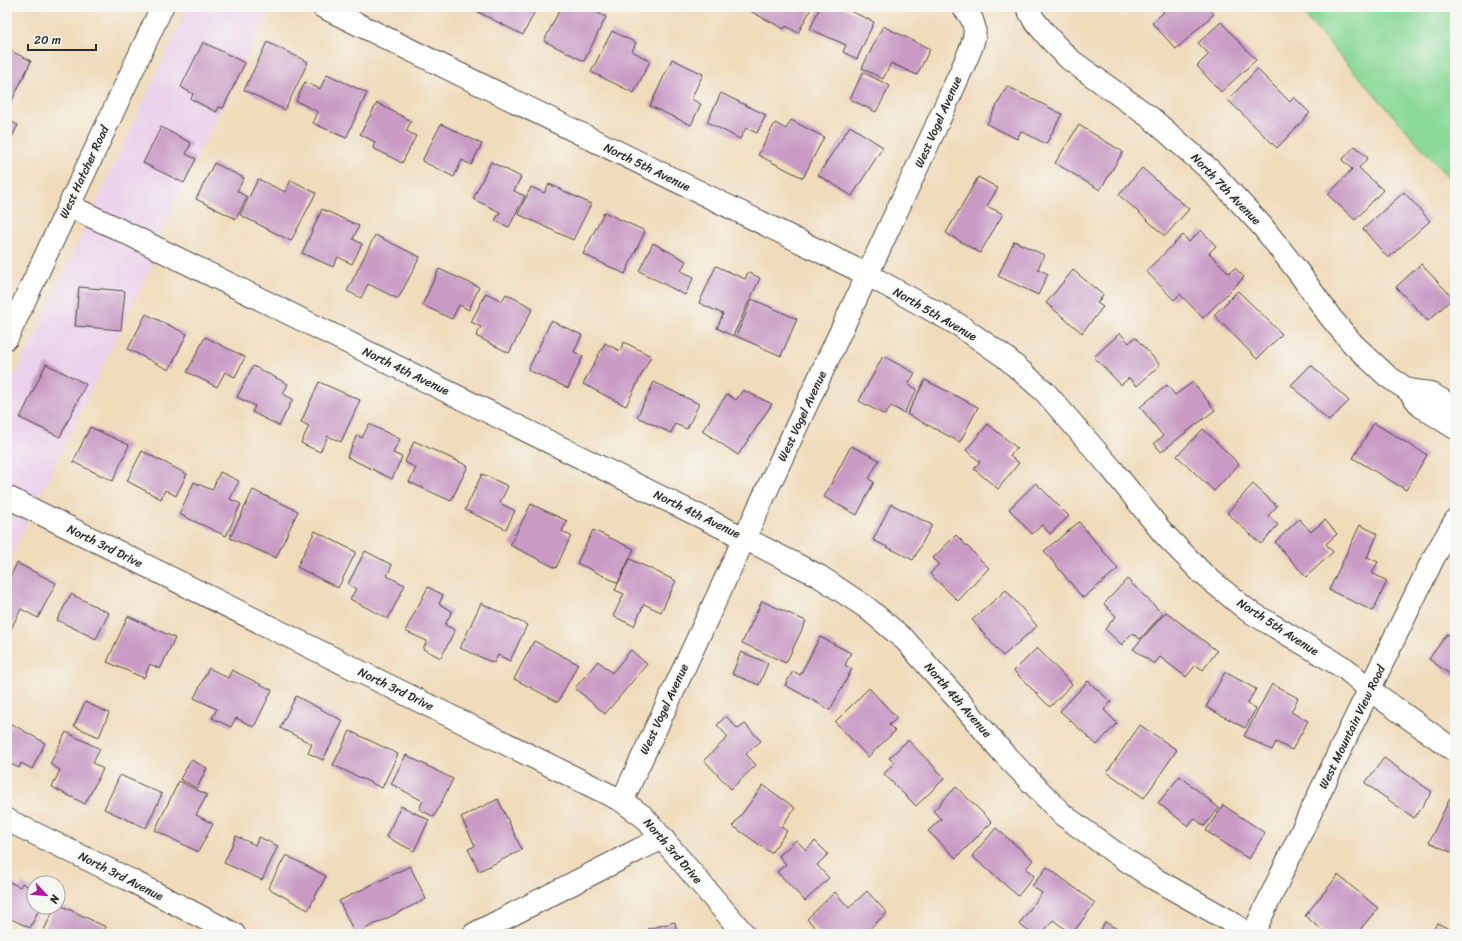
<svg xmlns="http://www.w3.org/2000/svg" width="1462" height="941" font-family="Sriracha,sans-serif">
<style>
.built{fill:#ebd1eb}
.green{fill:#8cda98;stroke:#5c8262}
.building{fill:#c89ac4}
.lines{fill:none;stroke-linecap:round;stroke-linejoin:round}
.minor-casing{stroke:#494540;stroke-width:24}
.tertiary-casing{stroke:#494540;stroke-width:24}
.minor{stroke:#fff;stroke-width:22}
.tertiary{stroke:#fff;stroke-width:22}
.labels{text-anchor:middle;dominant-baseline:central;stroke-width:4;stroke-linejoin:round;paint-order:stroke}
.street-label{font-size:12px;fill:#2b2b2b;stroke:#f6f6f2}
</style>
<rect width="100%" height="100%" fill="#f6f6f2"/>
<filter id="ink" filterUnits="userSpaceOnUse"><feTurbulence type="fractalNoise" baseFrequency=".025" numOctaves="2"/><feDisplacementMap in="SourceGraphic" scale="8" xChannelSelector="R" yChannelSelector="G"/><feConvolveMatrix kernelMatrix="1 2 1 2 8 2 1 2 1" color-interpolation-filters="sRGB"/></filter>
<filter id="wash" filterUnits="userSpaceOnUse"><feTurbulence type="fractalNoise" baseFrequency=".012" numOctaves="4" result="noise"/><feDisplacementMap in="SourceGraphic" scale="16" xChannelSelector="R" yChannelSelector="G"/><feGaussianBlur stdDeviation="0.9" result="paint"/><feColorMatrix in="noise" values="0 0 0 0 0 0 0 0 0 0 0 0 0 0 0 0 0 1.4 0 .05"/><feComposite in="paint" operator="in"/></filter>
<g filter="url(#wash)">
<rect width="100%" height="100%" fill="#f0dbba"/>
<!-- built -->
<path class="built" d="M188 7H271L147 260 153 263 7 564V394Z"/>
<!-- green -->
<path class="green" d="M1297 7H1455V185Z"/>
<g id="blocks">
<!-- building -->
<g class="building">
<path d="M480 7H537L523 35 478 12Z"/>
<path d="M561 7H586L606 17 584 61 544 41Z"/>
<path d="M753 7H812L798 33 786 26 784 29 750 11Z"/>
<path d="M820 7H842L874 22 857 59 843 52 846 45 810 29Z"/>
<path d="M1159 7H1208L1214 14 1176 49 1152 23 1164 12Z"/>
<path d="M1221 22 1256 60 1221 92 1197 66 1209 54 1198 43Z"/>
<path d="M883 26 930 49 917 75 891 63 883 79 862 68Z"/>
<path d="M612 31 636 43 632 51 650 61 634 93 591 72Z"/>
<path d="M203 42 245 63 223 108 219 107 216 112 191 99 193 94 181 87Z"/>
<path d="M267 42 308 62 285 110 244 90Z"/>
<path d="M7 49 31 61 7 111Z"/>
<path d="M672 59 703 74 691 99 701 104 691 125 650 106Z"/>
<path d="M1257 69 1290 102 1294 97 1310 113 1277 148 1228 100Z"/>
<path d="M863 72 890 86 876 112 850 99Z"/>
<path d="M327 74 367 93 346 138 313 123 318 112 296 101 305 82 320 89Z"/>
<path d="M1007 86 1062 114 1046 144 1021 131 1017 139 987 124Z"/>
<path d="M721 93 766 115 757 133 746 128 740 139 707 122Z"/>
<path d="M377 103 411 121 406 131 416 136 402 163 373 148 375 142 360 134Z"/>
<path d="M7 120 18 125 10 141 7 139Z"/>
<path d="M791 120 824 137 803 178 758 155 775 123 786 129Z"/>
<path d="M441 124 482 144 471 165 462 160 454 177 422 161Z"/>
<path d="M1079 125 1123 152 1100 190 1055 163Z"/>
<path d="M850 126 883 147 852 196 818 175Z"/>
<path d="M161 127 191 143 186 154 196 159 184 183 143 163Z"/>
<path d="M1355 146 1368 158 1359 168 1383 190 1355 220 1328 195 1352 169 1342 160Z"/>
<path d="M491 162 521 177 514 191 525 196 509 227 495 221 500 212 473 199Z"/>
<path d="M214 163 244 178 237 191 247 197 236 219 196 199Z"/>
<path d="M1142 168 1189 209 1165 236 1119 195Z"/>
<path d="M978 177 998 188 987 206 1003 214 980 253 946 233Z"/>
<path d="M258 179 285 192 291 180 316 193 291 241 240 215Z"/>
<path d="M549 184 591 204 573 240 518 214 531 187 544 193Z"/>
<path d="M1404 192 1430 221 1388 258 1363 229Z"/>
<path d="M322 209 359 226 353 239 362 244 352 264 338 257 333 267 302 253Z"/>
<path d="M604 212 645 231 625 274 583 254Z"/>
<path d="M1201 230 1216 246 1209 253 1229 273 1235 268 1244 277 1203 318 1180 294 1174 300 1146 271 1183 235 1189 242Z"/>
<path d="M375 235 420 257 398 299 368 284 361 298 347 291Z"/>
<path d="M1014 241 1044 255 1038 269 1048 274 1038 295 998 276Z"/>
<path d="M653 243 686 261 681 271 694 277 685 295 639 271Z"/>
<path d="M1421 264 1453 298 1428 321 1396 287Z"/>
<path d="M716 266 745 279 748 272 760 278 733 336 717 328 723 314 699 303Z"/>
<path d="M439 269 479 287 469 310 459 305 452 319 422 305Z"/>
<path d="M1073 270 1103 295 1097 303 1103 307 1082 333 1046 303Z"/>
<path d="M79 287 125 291 121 330 75 326Z"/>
<path d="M1238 291 1282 334 1257 359 1214 315Z"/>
<path d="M486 293 502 301 506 294 533 308 509 353 476 336 481 327 471 322Z"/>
<path d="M752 299 797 319 781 356 736 336Z"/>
<path d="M146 314 187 334 169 370 128 349Z"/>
<path d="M551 321 582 335 574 352 583 356 568 388 528 370Z"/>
<path d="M1120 333 1129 343 1135 337 1160 365 1137 386 1129 378 1121 385 1094 357Z"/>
<path d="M1455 333V344L1450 341Z"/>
<path d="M205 337 245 357 235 377 225 372 217 387 187 372Z"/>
<path d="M624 342 651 356 626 406 583 384 605 343 620 351Z"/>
<path d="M883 356 915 373 908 385 917 389 904 413 891 406 885 415 859 401Z"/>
<path d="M46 364 86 384 60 437 20 418Z"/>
<path d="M1311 365 1349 401 1329 421 1291 385Z"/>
<path d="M253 366 288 384 283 394 293 399 279 426 252 412 255 406 237 397Z"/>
<path d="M925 380 978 407 960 442 907 414Z"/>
<path d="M319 382 360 400 341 442 328 436 320 452 301 443 309 426 301 422Z"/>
<path d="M654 382 699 404 687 429 675 424 671 433 637 417Z"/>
<path d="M1193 382 1215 410 1161 452 1154 443 1163 436 1140 407 1167 385 1175 395Z"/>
<path d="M743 390 772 404 738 455 702 431 727 394 736 400Z"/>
<path d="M1374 423 1427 455 1406 490 1353 458Z"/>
<path d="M369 424 400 439 393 453 402 457 392 479 347 457 357 435 362 438Z"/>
<path d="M988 424 1017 448 1010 456 1019 463 998 489 974 469 980 462 966 450Z"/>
<path d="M90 427 129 445 113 481 73 462Z"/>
<path d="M1203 429 1239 464 1214 491 1177 456Z"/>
<path d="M414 441 468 466 451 501 409 482 416 468 405 462Z"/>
<path d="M851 446 879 460 869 479 874 482 857 515 824 497Z"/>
<path d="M142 451 187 474 176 496 165 490 161 499 127 481Z"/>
<path d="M220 472 239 481 230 499 241 504 226 536 179 514 194 482 212 490Z"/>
<path d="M482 474 508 486 500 503 515 511 506 529 465 510Z"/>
<path d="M1036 483 1069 516 1050 534 1042 525 1032 534 1009 509Z"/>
<path d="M1253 484 1277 506 1268 516 1278 525 1261 544 1227 513Z"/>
<path d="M253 490 298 511 276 558 230 538Z"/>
<path d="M531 504 567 521 562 531 571 536 556 568 510 545Z"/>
<path d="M891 504 932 525 913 560 873 540Z"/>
<path d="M1299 519 1311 532 1325 520 1337 534 1326 544 1333 552 1306 577 1275 542Z"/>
<path d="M1079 522 1118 569 1083 598 1044 551Z"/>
<path d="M1360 525 1378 534 1367 557 1378 562 1372 573 1387 581 1373 611 1329 590Z"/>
<path d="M593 530 634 549 618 583 577 563Z"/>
<path d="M315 531 356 552 338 588 297 567Z"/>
<path d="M956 535 989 568 958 601 930 574 939 564 933 558Z"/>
<path d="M365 551 392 565 387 576 405 585 388 619 350 599 356 589 348 584Z"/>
<path d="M630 559 676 581 661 612 644 604 634 626 613 616 624 594 615 590Z"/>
<path d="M17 563 56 583 38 618 21 609 10 631 7 629V583Z"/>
<path d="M1127 579 1163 614 1140 639 1132 633 1122 645 1105 629 1116 616 1104 604Z"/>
<path d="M428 587 443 595 439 604 452 611 445 625 455 630 441 658 423 649 427 641 405 631Z"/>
<path d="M1006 590 1037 626 1003 656 972 620Z"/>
<path d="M71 594 109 613 96 639 57 620Z"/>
<path d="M762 601 806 621 786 663 742 643Z"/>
<path d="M481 603 527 625 510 661 498 655 494 663 460 648Z"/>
<path d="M1166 612 1217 651 1203 670 1196 665 1186 677 1160 657 1154 664 1133 649Z"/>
<path d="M128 616 175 638 160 669 150 664 144 678 107 662Z"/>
<path d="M1447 634 1455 640V678L1429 659Z"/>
<path d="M820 637 851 653 845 665 852 669 830 710 785 685 793 671 800 675Z"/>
<path d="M534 641 578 664 558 702 514 679Z"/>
<path d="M1037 648 1072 684 1050 707 1014 671Z"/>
<path d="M631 650 647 664 605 714 575 688 598 661 612 673Z"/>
<path d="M741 652 768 663 759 685 732 674Z"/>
<path d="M209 668 228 678 232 670 272 690 254 727 236 718 231 727 212 718 217 709 194 698Z"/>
<path d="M1225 672 1256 689 1247 704 1256 709 1245 728 1206 707Z"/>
<path d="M1088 681 1111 702 1104 710 1117 723 1097 745 1060 711Z"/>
<path d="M1272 684 1298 698 1291 712 1308 721 1292 750 1276 742 1272 750 1244 736Z"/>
<path d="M869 688 897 718 889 725 895 731 868 757 835 722Z"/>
<path d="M7 694 11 696 7 704Z"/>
<path d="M296 696 343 721 323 760 308 753 312 744 280 728Z"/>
<path d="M85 702 109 713 99 737 74 726Z"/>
<path d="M726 716 738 729 745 724 761 741 746 754 756 765 731 789 704 760 728 737 717 725Z"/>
<path d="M12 724 45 743 32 769 21 763 19 768 8 763 10 759 7 757V734Z"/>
<path d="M1140 725 1177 750 1144 798 1107 772Z"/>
<path d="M350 731 398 754 382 788 333 765Z"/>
<path d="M66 732 100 749 93 763 103 769 85 804 52 787 60 770 50 764Z"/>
<path d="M908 740 945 778 916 806 884 774 894 763 889 758Z"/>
<path d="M406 755 453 779 434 817 419 809 423 801 391 784Z"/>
<path d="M1384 758 1432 792 1414 818 1365 783Z"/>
<path d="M191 760 207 768 197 788 180 779Z"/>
<path d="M120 775 162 794 146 828 104 809Z"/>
<path d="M1180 776 1219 808 1204 826 1194 818 1188 826 1158 803Z"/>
<path d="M179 781 207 795 196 815 213 824 198 852 155 830Z"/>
<path d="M763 785 795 808 781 827 787 831 771 853 733 826Z"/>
<path d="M956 787 992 822 956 858 928 831 941 819 933 811Z"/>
<path d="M1450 798 1455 800V854L1429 842Z"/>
<path d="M498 799 522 850 479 871 468 849 475 846 461 817Z"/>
<path d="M1223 805 1265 833 1249 859 1206 831Z"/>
<path d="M401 806 429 820 414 851 386 837Z"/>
<path d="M996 828 1033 860 1026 869 1034 876 1018 896 972 856Z"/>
<path d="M236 836 255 845 259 837 278 846 262 880 224 863Z"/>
<path d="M796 840 806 850 815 841 828 854 817 865 829 878 805 901 777 872 786 864 779 856Z"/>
<path d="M286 855 326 876 308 910 268 888Z"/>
<path d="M410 866 426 899 355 934 339 901Z"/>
<path d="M1047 867 1095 903 1072 934 1053 920 1042 934H1032L1019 924 1042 893 1032 886Z"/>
<path d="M1338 875 1378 908 1357 933 1358 934H1327L1305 916Z"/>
<path d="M9 882 20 887 22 883 34 890 32 894 34 895V907H40L30 928 7 917V887Z"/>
<path d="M867 891 887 913 864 934H821L807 919 835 892 849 908Z"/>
<path d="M58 904 106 927 102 934H42L55 907H58Z"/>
<path d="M675 922 677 934H649L648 929Z"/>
<path d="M1105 922 1126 934H1098Z"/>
<path d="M1437 923 1455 932V934H1431Z"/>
</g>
</g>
</g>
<g filter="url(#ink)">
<use href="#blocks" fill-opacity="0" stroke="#494540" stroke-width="1"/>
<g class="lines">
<!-- minor casing -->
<g class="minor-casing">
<g id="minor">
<path d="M323 7 868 275 959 325 1005 357 1045 392 1111 468 1163 533 1203 574 1247 610 1346 669 1370 690 1455 751"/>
<path d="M69 206 112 226 744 538 819 576 867 608 905 640 960 702 1004 754 1063 815 1114 852 1153 878 1228 920 1247 934"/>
<path d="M7 497 622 801 644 817 744 934"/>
<path d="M622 801 929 142 966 60C975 39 981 26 963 7"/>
<path d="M7 820 132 881 234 934"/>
<path d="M474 934 638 850 663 838"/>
<path d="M1253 934 1351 727 1433 559 1455 521"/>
</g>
</g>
<!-- tertiary casing -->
<g class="tertiary-casing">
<g id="tertiary">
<path d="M1027 7 1034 20 1049 38 1069 59 1151 118 1210 170 1262 226 1299 273 1331 318 1353 344 1387 376 1408 390 1422 407 1455 428"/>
<path d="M7 338 162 7"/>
<path d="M1408 390 1430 393 1455 408"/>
</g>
</g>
<!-- minor -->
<use href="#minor" class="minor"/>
<!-- tertiary -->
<use href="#tertiary" class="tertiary"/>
</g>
</g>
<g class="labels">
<!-- street labels -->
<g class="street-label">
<text transform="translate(938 122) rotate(-66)">West Vogel Avenue</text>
<text transform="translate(647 167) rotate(26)">North 5th Avenue</text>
<text transform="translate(84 172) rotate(-65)">West Hatcher Road</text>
<text transform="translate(1226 189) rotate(46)">North 7th Avenue</text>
<text transform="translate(935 314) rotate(30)">North 5th Avenue</text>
<text transform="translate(406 371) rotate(26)">North 4th Avenue</text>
<text transform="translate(802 416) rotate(-65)">West Vogel Avenue</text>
<text transform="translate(697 514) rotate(26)">North 4th Avenue</text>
<text transform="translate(105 546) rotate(26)">North 3rd Drive</text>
<text transform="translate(1278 627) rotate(33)">North 5th Avenue</text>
<text transform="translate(396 689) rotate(26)">North 3rd Drive</text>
<text transform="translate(958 700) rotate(49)">North 4th Avenue</text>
<text transform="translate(664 709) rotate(-65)">West Vogel Avenue</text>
<text transform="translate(1352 727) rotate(-64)">West Mountain View Road</text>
<text transform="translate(673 851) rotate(49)">North 3rd Drive</text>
<text transform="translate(121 876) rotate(27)">North 3rd Avenue</text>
</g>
</g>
<!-- margin -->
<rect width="1462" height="941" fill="none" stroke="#f6f6f2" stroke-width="24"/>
<!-- north arrow -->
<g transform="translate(46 895) rotate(116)"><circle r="19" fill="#f6f6f2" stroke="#a5a5a2"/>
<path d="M0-3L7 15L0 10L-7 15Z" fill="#b5179e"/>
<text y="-6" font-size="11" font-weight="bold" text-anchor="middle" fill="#2b2b2b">N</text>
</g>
<!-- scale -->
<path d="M28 44v6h68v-6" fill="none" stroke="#2b2b2b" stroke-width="2"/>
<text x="34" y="44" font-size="12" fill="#2b2b2b" stroke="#f6f6f2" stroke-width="3" paint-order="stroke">20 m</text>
</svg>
